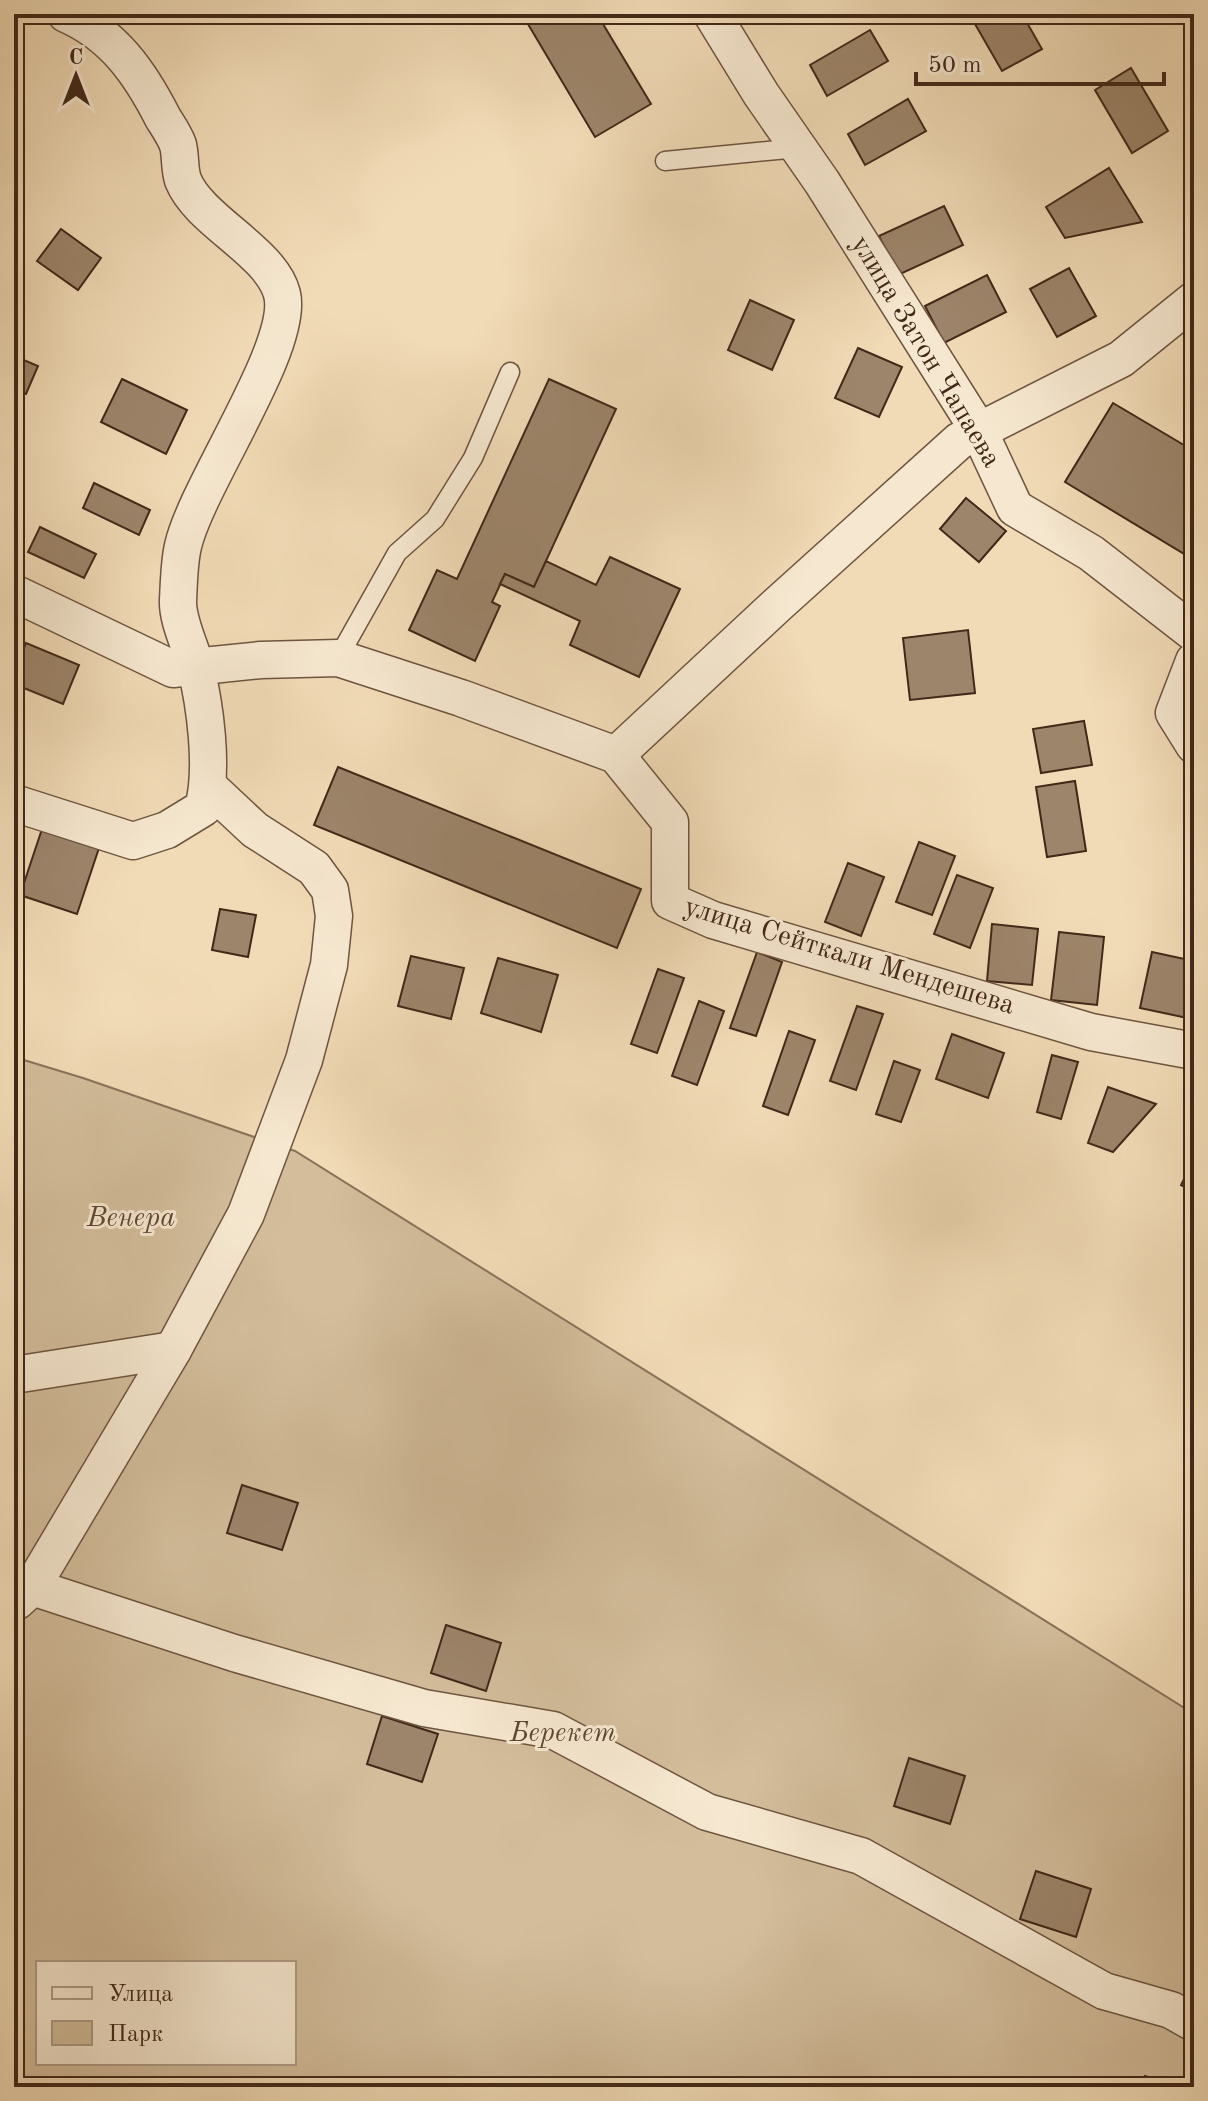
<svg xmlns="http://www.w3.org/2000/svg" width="1208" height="2101" font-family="'Old Standard TT',serif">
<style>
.green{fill:#d3bd9b;stroke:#8a725a;stroke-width:2;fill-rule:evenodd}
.building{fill:#9d856b;stroke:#422819;stroke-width:2}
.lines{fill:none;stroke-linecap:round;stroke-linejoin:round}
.service-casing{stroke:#6e5540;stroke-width:21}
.minor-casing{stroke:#6e5540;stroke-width:39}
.service{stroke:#f6e8d0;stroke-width:18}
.minor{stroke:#f6e8d0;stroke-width:36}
.labels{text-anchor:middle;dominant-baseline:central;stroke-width:6;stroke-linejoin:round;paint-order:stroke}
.street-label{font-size:28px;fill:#422819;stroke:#f6e8d0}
.park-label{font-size:28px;font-style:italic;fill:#5f4633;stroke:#f6e8d0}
</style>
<rect width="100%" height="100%" fill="#f1dbb6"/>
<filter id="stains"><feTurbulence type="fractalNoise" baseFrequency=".0025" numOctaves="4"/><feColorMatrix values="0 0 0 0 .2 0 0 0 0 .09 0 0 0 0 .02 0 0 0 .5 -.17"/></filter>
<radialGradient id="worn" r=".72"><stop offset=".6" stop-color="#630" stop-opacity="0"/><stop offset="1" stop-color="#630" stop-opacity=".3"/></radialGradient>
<!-- green -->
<path class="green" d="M14 1057 83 1078 295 1151 1194 1714V2087H14ZM38 1963H294V2063H38Z"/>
<!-- building -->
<g class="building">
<path d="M522 14H597L651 104 595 137Z"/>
<path d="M976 14H1022L1042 49 1002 71 971 17Z"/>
<path d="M1189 14H1194V34L1183 17Z"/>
<path d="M870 30 888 61 827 96 810 65Z"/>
<path d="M1131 68 1168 131 1132 153 1095 90Z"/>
<path d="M908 99 926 131 865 165 848 134Z"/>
<path d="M1194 130V152L1184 136Z"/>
<path d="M1109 168 1142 222 1065 238 1046 207Z"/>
<path d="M944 206 963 245 898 275 879 236Z"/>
<path d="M61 229 101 258 78 290 37 261Z"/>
<path d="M1069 268 1096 316 1057 337 1030 289Z"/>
<path d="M987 275 1006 312 944 343 925 306Z"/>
<path d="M750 300 794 320 772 370 728 350Z"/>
<path d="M858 348 902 367 879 417 835 398Z"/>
<path d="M14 356 38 366 26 394 14 389Z"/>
<path d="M122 379 187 410 166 454 101 422Z"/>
<path d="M549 379 616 409 534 587 505 574 492 602 500 606 475 661 409 630 437 570 457 579Z"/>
<path d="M1113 403 1194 451V541L1186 555 1065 482Z"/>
<path d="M94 483 150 510 139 535 83 508Z"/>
<path d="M966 498 1006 531 979 562 940 529Z"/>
<path d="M40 527 96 554 84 578 28 552Z"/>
<path d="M610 557 680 589 639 677 570 645 580 621 500 584 505 574 534 587 546 561 596 585Z"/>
<path d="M968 630 975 693 910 700 903 638Z"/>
<path d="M26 643 79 665 63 704 14 684V673Z"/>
<path d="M1084 721 1092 765 1041 773 1033 729Z"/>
<path d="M338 767 641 889 617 948 314 825Z"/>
<path d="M1075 781 1086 851 1047 857 1036 787Z"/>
<path d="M14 819 25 824 14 849Z"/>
<path d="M42 829 99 848 77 914 20 895Z"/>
<path d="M919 842 955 856 932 915 896 902Z"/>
<path d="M848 863 884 877 861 936 825 922Z"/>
<path d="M957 875 993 888 970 948 934 934Z"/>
<path d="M220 909 256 915 248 957 212 950Z"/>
<path d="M992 924 1038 929 1032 985 987 981Z"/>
<path d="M1059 932 1104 937 1097 1005 1051 1000Z"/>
<path d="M757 952 782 962 756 1036 730 1028Z"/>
<path d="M1152 952 1194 961 1192 1019 1140 1008Z"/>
<path d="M411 956 464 968 451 1019 398 1006Z"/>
<path d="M498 958 558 975 541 1032 481 1013Z"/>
<path d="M658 969 684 978 657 1053 631 1044Z"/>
<path d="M699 1001 724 1011 697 1085 672 1076Z"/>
<path d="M857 1006 883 1014 856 1090 830 1081Z"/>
<path d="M789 1031 815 1040 788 1115 763 1106Z"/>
<path d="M952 1034 1004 1053 988 1098 936 1079Z"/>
<path d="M1052 1055 1078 1062 1061 1119 1037 1112Z"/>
<path d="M894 1061 920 1070 901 1122 876 1114Z"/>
<path d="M1108 1087 1156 1104 1113 1152 1088 1143Z"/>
<path d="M1194 1159V1192L1181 1185Z"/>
<path d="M242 1485 298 1503 282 1550 227 1533Z"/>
<path d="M446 1625 501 1643 486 1691 431 1673Z"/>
<path d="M382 1716 438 1734 422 1782 367 1764Z"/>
<path d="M909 1758 965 1776 950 1824 894 1806Z"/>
<path d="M1036 1871 1091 1889 1076 1937 1020 1919Z"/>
<path d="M1194 1948V1979L1185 1976Z"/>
<path d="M1145 2076 1178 2087H1141Z"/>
</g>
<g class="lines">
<!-- service casing -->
<g class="service-casing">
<g id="service">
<path d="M665 161 798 148"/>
<path d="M338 658 397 553 435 519 473 458 510 372"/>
</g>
</g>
<!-- minor casing -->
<g class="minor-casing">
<g id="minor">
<path d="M712 14 761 94 822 182 979 431 1015 508 1091 553 1194 633"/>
<path d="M14 593 173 669 261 660 338 658 461 698 616 755 670 822V901L713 920 1091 1032 1194 1051"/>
<path d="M1194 661 1174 713 1194 745"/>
<path d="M616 755 776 606 959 441 1121 359 1194 300"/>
<path d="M14 803 133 841 167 830 203 808C214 769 205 704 195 664 190 645 177 620 178 600 179 583 179 563 183 546 197 485 295 346 282 294 271 251 199 221 183 180 179 168 181 157 178 145 175 136 168 126 163 118 140 73 114 35 66 14"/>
<path d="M14 1375 173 1350"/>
<path d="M32 1587 234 1653 424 1708 553 1730 707 1812 861 1856 1104 1991 1171 2010 1194 2023"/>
<path d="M17 1601 32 1587 173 1350 246 1214 304 1060 329 965 334 916 330 890 314 868 255 830 209 787"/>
</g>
</g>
<!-- service -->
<use href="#service" class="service"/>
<!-- minor -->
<use href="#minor" class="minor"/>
</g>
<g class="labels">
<!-- street labels -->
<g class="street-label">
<text transform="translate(925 352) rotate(59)">улица Затон Чапаева</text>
<text transform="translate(849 957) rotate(17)">улица Сейткали Мендешева</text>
</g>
<!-- park labels -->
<g class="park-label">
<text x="131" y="1219">Венера</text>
<text x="563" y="1734">Берекет</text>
</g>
</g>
<!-- margin -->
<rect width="1208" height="2101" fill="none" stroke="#f1dbb6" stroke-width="48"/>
<rect x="16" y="16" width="1176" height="2069" fill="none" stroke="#422819" stroke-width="4"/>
<rect x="24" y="24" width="1160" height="2053" fill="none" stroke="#422819" stroke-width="2"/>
<!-- legend -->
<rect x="36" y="1961" width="260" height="104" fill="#f6e8d0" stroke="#ae9b87" stroke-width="2"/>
<rect x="52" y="1987" width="40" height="12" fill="#f6e8d0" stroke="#ae9b87" stroke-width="2"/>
<text x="108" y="2001" font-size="24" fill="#422819">Улица</text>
<rect x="52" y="2021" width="40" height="24" fill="#d3bd9b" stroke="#ae9b87" stroke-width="2"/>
<text x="108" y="2041" font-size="24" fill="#422819">Парк</text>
<!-- north arrow -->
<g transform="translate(76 76)" stroke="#f6e8d0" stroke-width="6" paint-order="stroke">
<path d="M0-6L14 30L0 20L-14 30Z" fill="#422819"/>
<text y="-12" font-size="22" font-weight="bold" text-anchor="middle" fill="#422819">С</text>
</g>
<!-- scale -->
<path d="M916 72v12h248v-12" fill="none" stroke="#422819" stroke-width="4"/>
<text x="928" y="72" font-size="24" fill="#422819" stroke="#f6e8d0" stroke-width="6" paint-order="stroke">50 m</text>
<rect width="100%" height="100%" filter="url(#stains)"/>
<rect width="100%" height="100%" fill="url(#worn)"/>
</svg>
